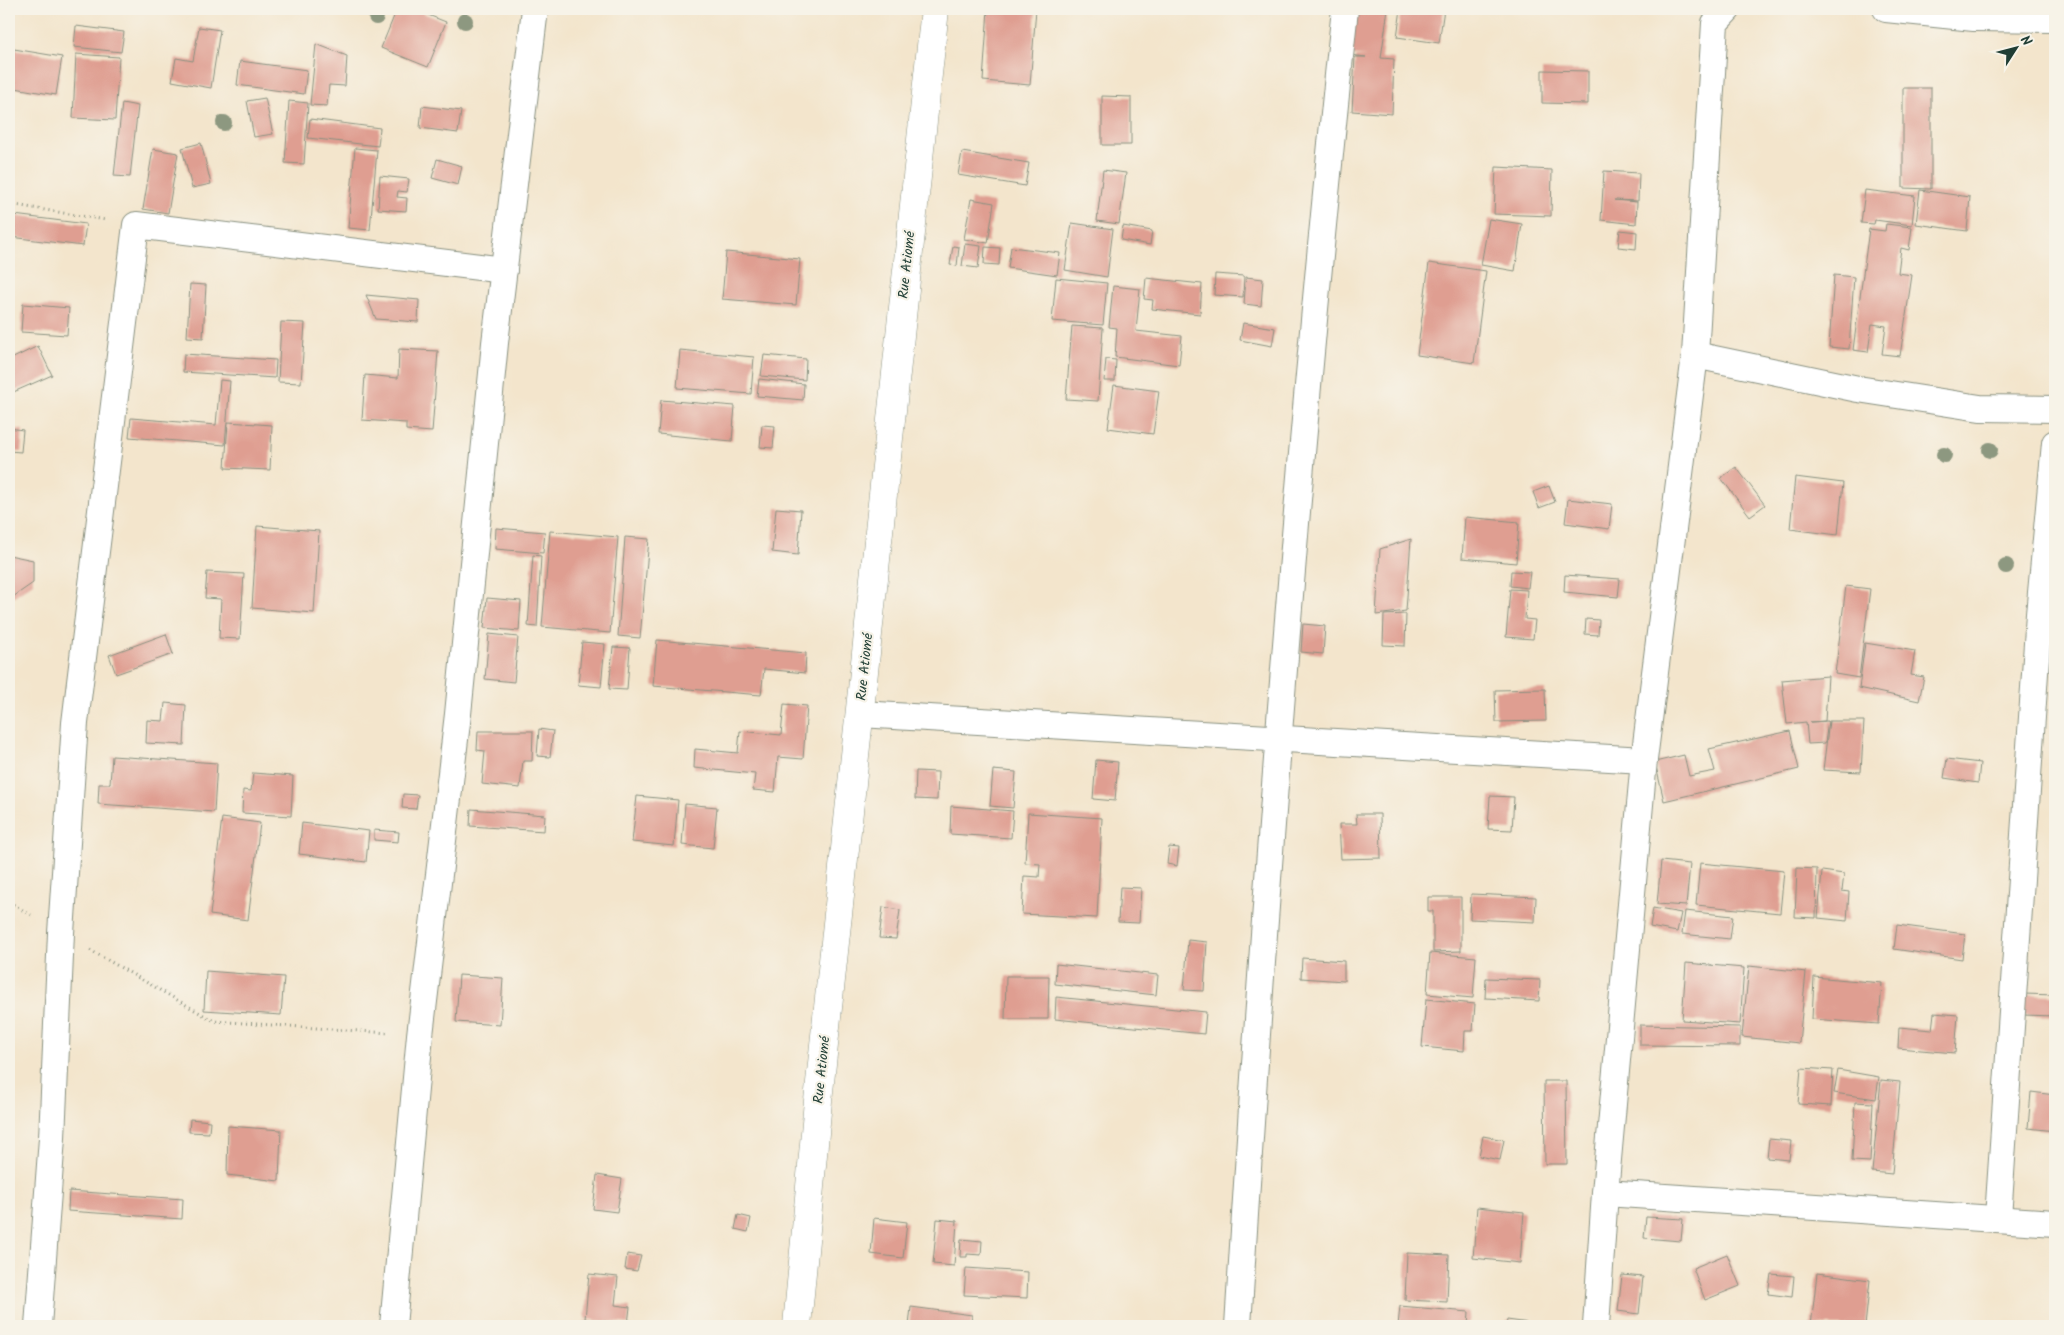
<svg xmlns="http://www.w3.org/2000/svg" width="2064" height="1335" font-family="Kalam,sans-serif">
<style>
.building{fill:#df9e91}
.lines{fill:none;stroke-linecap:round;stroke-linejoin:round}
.street-casing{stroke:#899180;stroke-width:28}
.secondary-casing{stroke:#899180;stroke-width:29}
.path{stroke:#899180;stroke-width:3;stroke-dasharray:1 4;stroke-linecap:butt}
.street{stroke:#fff;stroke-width:26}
.secondary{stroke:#fff;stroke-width:28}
.tree{fill:#8d9880}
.labels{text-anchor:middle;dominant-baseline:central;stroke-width:4.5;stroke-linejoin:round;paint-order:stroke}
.street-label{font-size:14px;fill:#1f3d34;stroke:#f7f3e8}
</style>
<rect width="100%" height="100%" fill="#f7f3e8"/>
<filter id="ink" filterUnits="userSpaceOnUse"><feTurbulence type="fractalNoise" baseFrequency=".02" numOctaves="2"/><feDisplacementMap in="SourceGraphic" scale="10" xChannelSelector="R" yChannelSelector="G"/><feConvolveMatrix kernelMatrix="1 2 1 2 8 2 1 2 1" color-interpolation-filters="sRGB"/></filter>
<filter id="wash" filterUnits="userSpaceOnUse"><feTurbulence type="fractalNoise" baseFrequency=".0096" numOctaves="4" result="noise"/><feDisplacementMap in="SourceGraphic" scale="20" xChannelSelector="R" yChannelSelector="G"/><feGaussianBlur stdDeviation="1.12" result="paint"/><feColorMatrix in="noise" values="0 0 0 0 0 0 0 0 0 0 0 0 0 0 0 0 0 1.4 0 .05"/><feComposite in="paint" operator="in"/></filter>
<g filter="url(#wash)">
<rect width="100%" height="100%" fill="#f3e5cc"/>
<g id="blocks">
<!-- building -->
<g class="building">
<path d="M397 9H413L446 22 428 67 381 48Z"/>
<path d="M988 9H1036L1030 85 983 81Z"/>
<path d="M1356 9H1388L1381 58 1394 59 1392 114 1352 111 1355 57H1366L1349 55Z"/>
<path d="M1401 9H1444L1439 43 1397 37Z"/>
<path d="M76 26 124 32 121 52 74 47Z"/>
<path d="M199 27 220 30 211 88 172 81 176 58 193 61Z"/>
<path d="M316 44 347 56 345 86 329 85 327 106 310 105Z"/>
<path d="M14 49 62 57 56 95 9 87Z"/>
<path d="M76 54 119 57 115 120 73 118Z"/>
<path d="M240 61 307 70 304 94 237 85Z"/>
<path d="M1542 70 1588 71V104L1542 103Z"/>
<path d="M1903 88H1931V189L1903 188Z"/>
<path d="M1102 96 1131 97V145H1102Z"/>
<path d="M265 98 273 134 254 137 247 101Z"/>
<path d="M289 101 308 103 304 164 285 163Z"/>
<path d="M122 103 138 106 130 177 114 176Z"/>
<path d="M422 106 461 111 458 133 420 128Z"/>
<path d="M310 119 380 128 378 146 308 138Z"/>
<path d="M201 143 211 184 192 188 182 148Z"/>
<path d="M355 148 377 150 370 230 348 228Z"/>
<path d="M153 149 178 153 168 213 143 209Z"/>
<path d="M962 152 1029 163 1025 186 958 175Z"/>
<path d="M437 159 462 166 458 185 432 178Z"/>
<path d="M1496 167 1552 170 1551 216 1494 214Z"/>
<path d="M1103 170 1126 173 1119 224 1097 221Z"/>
<path d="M1604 171 1639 173 1638 201 1614 200 1637 202 1636 224 1601 220Z"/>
<path d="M380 176 409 179 407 192 398 191 397 197 407 198 406 211 378 209Z"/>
<path d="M1865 190 1915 196 1912 225 1875 220 1874 224 1861 223Z"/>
<path d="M1920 190 1970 197 1967 231 1916 224Z"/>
<path d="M971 199 994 203 988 243 964 239Z"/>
<path d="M14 215 86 224 83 246 11 237Z"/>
<path d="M1489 219 1522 224 1515 271 1481 265Z"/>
<path d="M1072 223 1113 229 1107 277 1065 270Z"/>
<path d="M1886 224 1912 227 1909 250 1901 248 1898 273 1912 275 1900 356 1882 354 1886 326 1872 324 1868 352 1853 350 1869 229 1885 231Z"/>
<path d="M1123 226 1152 231 1150 245 1121 240Z"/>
<path d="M1620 230 1637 232 1636 249 1618 247Z"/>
<path d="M965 244 981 246 978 268 962 266Z"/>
<path d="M953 246 959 247 957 266 950 265Z"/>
<path d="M985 247 1000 248 999 265 984 264Z"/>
<path d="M1011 247 1060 253 1057 275 1008 268Z"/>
<path d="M726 252 800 259 796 305 722 299Z"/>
<path d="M1429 263 1486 271 1474 363 1417 355Z"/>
<path d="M1215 274 1244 276 1243 297 1214 295Z"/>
<path d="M1834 275 1854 277 1849 349 1829 347Z"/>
<path d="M1246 277 1263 279 1261 306 1244 304Z"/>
<path d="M1056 278 1107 283 1103 325 1052 321Z"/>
<path d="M1146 278 1202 284 1200 314 1152 309 1153 300 1144 299Z"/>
<path d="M190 284 206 285 203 338 187 337Z"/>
<path d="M1113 286 1140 289 1136 331 1182 336 1179 365 1115 357 1117 328 1109 327Z"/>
<path d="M366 295 419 300 418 322 376 319Z"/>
<path d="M23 304 69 308 67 335 21 332Z"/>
<path d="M281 322 305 323 301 383 278 382Z"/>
<path d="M1243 323 1275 328 1272 346 1240 340Z"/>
<path d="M1072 326 1103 328 1098 401 1066 399Z"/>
<path d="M38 346 52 375 9 394V360Z"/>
<path d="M399 349 438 351 432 432 406 430V423L362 420 365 375 398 378Z"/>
<path d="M680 350 754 357 751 394 677 388Z"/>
<path d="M184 354 276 360 275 378 183 372Z"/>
<path d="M764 355 806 359 805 380 761 376Z"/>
<path d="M1106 359 1116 360 1115 381H1104Z"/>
<path d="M759 379 804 384 803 400 757 396Z"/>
<path d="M220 380 230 381 225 445 129 437 131 418 216 425Z"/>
<path d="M1114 385 1159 391 1153 434 1108 428Z"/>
<path d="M661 400 735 406 732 441 658 434Z"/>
<path d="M228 422 272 425 270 470 225 468Z"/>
<path d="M762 425 775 426 773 448 760 447Z"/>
<path d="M9 428 23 430 21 452 9 451Z"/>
<path d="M1736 467 1765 505 1750 516 1721 478Z"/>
<path d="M1795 477 1843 483 1838 535 1790 529Z"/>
<path d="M1549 486 1555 502 1539 508 1533 492Z"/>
<path d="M1568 499 1612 504 1609 529 1565 523Z"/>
<path d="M776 508 801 510 798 555 772 552Z"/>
<path d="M1465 517 1519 522 1516 563 1462 558Z"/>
<path d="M257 526 319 531 314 613 252 608Z"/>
<path d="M496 528 545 532 543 553 495 549Z"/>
<path d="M550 531 618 537 610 633 542 627Z"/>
<path d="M625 537 649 539 640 638 618 636Z"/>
<path d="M1411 539 1406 611 1376 615 1380 549Z"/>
<path d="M9 555 33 560V583L10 599Z"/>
<path d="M533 555 541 556 537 627 528 626Z"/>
<path d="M1511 571 1530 572 1528 588 1510 586Z"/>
<path d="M207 572 244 574 240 639 219 638 221 599 205 598Z"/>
<path d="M1565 575 1620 579 1618 597 1564 592Z"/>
<path d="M1846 586 1870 589 1859 678 1835 674Z"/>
<path d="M1510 589 1527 590 1525 619 1535 620 1533 639 1506 637Z"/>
<path d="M487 598 521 601 519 631 484 628Z"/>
<path d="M1406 614 1405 646 1383 645 1384 615Z"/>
<path d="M1586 619 1599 620 1598 635 1585 634Z"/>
<path d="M1303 624 1325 626 1323 654 1301 652Z"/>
<path d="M166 634 173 654 116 674 109 655Z"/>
<path d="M489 634 518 637 514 682 485 679Z"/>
<path d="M657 640 806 653 805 673 764 669 761 695 653 686Z"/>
<path d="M582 642 605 644 601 687 578 685Z"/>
<path d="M1865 643 1915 651 1911 675 1924 677 1919 701 1859 688Z"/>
<path d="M613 647 630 648 627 690 609 689Z"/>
<path d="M1828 676 1825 721 1810 722 1828 721 1825 743 1808 744 1806 722 1787 724 1782 680Z"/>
<path d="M1545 689 1546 721 1496 722 1495 690Z"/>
<path d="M165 703 186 705 184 745 146 743 147 720 163 721Z"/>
<path d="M784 704 807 706 803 759 778 757 775 792 753 790 755 774 694 768 695 749 738 753 740 731 781 735Z"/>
<path d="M1829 721H1864L1861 772 1823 770Z"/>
<path d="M539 729 553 731 550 757 537 756Z"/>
<path d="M478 731H533L532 761H523L520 788 482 784 485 751 477 750Z"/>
<path d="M1790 731 1799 769 1664 801 1655 762 1684 755 1689 776 1715 771 1709 749Z"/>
<path d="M112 756 217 763 214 812 98 804 99 784H110Z"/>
<path d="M1947 759 1980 763 1978 783 1944 778Z"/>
<path d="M1096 760 1118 762 1115 801 1093 799Z"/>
<path d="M993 770 1016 772 1013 808 990 806Z"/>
<path d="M916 771 938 772 937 800 915 799Z"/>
<path d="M253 773 293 776 291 816 242 813 243 790 251 791Z"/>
<path d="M403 794 418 795 416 809 402 808Z"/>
<path d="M637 796 678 800 674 846 632 842Z"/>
<path d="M1490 796 1514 797 1512 830 1488 829Z"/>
<path d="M685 804 717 807 713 848 682 845Z"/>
<path d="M951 806 1013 811 1011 838 950 834Z"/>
<path d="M471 809 545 815 544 831 470 826Z"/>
<path d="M1028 813 1102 818 1097 918 1022 914 1024 876 1039 877 1040 864 1025 863Z"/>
<path d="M1356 814H1380L1381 858 1341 859 1339 824H1357Z"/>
<path d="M222 818 260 823 248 920 210 915Z"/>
<path d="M302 823 369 831 366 862 299 854Z"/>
<path d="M374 830 399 832 398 842 374 840Z"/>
<path d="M1169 847 1179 848 1177 866 1167 864Z"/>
<path d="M1661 861 1690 864 1686 906 1657 904Z"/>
<path d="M1700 863 1784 871 1780 913 1696 905Z"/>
<path d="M1797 868 1817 869 1816 918 1795 917Z"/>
<path d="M1822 871 1844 874 1842 891 1849 892 1847 921 1818 918Z"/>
<path d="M1120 887 1141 888 1139 923 1118 922Z"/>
<path d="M1471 894 1536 897 1535 922 1470 919Z"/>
<path d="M1428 897H1461V951L1433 952V911H1428Z"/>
<path d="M883 907 900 910 896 939 879 938Z"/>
<path d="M1653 908 1681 913 1677 932 1650 927Z"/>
<path d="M1685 911 1733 916 1730 939 1682 934Z"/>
<path d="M1897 925 1965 934 1962 959 1894 949Z"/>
<path d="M1188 940 1207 942 1204 991 1184 990Z"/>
<path d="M1430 953 1476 957 1473 998 1427 994Z"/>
<path d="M1302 958 1344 961V981L1301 978Z"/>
<path d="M1686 963 1744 968 1740 1024 1682 1020Z"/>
<path d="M1056 964 1158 975 1156 995 1055 984Z"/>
<path d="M1749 966 1806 972 1799 1043 1742 1037Z"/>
<path d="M206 971 284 977 281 1015 204 1010Z"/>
<path d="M459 975 503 978 500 1025 456 1022Z"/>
<path d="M1006 976H1049L1048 1019H1005Z"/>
<path d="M1814 977 1882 983 1879 1024 1812 1019Z"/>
<path d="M1486 978 1540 980 1539 1001 1485 998Z"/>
<path d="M2024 994 2055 995V1016L2023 1015Z"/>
<path d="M1056 997 1206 1012 1204 1034 1055 1019Z"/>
<path d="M1426 999 1475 1004 1473 1031H1465L1464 1051 1422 1047Z"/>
<path d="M1934 1013 1958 1015 1955 1053 1898 1048 1899 1027 1932 1030Z"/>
<path d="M1640 1025 1740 1027V1046L1640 1045Z"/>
<path d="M1801 1068 1833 1070 1831 1106 1798 1104Z"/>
<path d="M1838 1070 1879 1077 1876 1099 1834 1093Z"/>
<path d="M1881 1080 1900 1082 1892 1174 1872 1172Z"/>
<path d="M1544 1081H1566L1567 1164H1545Z"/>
<path d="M2031 1092 2055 1095V1131L2028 1128Z"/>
<path d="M1855 1102 1873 1103 1870 1162 1852 1161Z"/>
<path d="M190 1119 210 1121 209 1133 189 1132Z"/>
<path d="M228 1126 281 1130 279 1181 227 1175Z"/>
<path d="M1483 1136 1504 1140 1500 1160 1479 1156Z"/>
<path d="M1769 1139 1791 1141 1789 1160 1767 1158Z"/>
<path d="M597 1175 622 1179 617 1212 593 1209Z"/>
<path d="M69 1191 183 1199 182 1219 68 1211Z"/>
<path d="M1477 1207 1524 1212 1520 1263 1473 1258Z"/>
<path d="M738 1215 751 1218 748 1232 735 1229Z"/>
<path d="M1646 1217 1683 1219 1681 1241 1644 1238Z"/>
<path d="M874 1218 907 1222 903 1258 871 1254Z"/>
<path d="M937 1219 957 1221 954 1266 933 1264Z"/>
<path d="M961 1239 982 1241 981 1255 967 1254V1257H960Z"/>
<path d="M1407 1253 1449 1255 1447 1302 1405 1300Z"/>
<path d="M627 1254 641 1256 637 1271 625 1269Z"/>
<path d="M1727 1254 1740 1286 1705 1300 1693 1268Z"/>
<path d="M966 1268 1028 1272 1027 1298 964 1295Z"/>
<path d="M1817 1273 1870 1280 1865 1326H1811Z"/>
<path d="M589 1274 618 1277 615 1305 630 1307 628 1324 585 1319Z"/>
<path d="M1771 1274 1794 1276 1792 1297 1768 1294Z"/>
<path d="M1622 1275 1643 1277 1639 1314 1618 1311Z"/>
<path d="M1400 1306 1469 1312 1468 1326H1398Z"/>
<path d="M911 1307 972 1315 971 1326H909Z"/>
<path d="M1507 1320 1544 1325V1326H1506Z"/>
<path d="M585 1321 613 1325V1326H584Z"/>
</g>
</g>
</g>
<g filter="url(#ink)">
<use href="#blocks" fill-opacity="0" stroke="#899180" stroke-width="1"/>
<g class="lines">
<!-- street casing -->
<g class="street-casing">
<g id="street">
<path d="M1728 9 1715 23 1695 355 1644 760 1605 1193 2055 1223"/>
<path d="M1886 9 1974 18 2055 19"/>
<path d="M1695 355 1858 389 1980 408 2055 409"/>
<path d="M860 714 1644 760"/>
<path d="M1998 1218 2039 614 2055 443"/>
<path d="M38 1326 52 1138 61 933 75 723 136 225 504 270"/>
<path d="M393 1326 420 1035 458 714 495 343 535 9"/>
<path d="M1238 1326C1265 887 1298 447 1345 9"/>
<path d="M1596 1326 1605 1193"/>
</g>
</g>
<!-- secondary casing -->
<g class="secondary-casing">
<path id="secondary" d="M797 1326 818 1101 935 9"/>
</g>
<!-- path -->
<g class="path">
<path d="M9 204 106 220"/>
<path d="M9 902 31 915"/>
<path d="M90 950 214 1021 389 1033"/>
</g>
<!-- street -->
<use href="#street" class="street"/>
<!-- secondary -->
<use href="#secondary" class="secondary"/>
</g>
<!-- trees -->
<g class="tree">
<circle cx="376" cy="17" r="8"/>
<circle cx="465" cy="21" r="8"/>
<circle cx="224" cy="123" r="8"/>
<circle cx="1990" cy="450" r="8"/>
<circle cx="1944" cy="455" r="8"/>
<circle cx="2006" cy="566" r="8"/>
</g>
</g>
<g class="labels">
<!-- street labels -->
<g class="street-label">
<text transform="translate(907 265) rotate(-84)">Rue Atiomé</text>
<text transform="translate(865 667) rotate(-84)">Rue Atiomé</text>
<text transform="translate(822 1070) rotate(-84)">Rue Atiomé</text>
</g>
</g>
<!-- margin -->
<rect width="2064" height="1335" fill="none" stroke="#f7f3e8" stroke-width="30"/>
<!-- north arrow -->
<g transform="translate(2016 48) rotate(54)" stroke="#f7f3e8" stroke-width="4" paint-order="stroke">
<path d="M0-4L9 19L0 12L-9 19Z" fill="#1f3d34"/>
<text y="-8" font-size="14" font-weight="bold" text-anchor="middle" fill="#1f3d34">N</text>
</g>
</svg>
